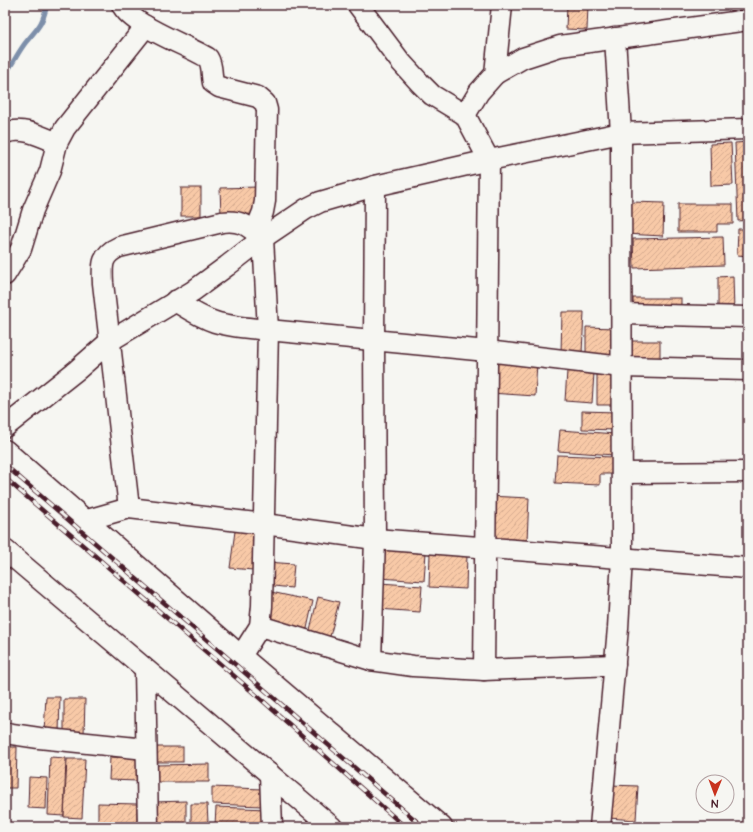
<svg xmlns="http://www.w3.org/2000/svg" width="753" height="832" font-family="'Architects Daughter',sans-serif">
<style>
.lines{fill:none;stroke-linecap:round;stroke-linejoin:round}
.stream{stroke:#7d8faa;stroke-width:5}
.building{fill:url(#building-hatch);stroke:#4a1f2b}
.minor-casing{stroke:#4a1f2b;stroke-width:23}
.minor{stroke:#f6f6f2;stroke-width:20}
.rail-casing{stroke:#4a1f2b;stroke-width:4.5}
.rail{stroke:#f6f6f2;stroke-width:3;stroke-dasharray:9;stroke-linecap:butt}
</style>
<defs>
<pattern id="building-hatch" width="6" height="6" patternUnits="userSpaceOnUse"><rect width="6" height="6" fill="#f8c9a7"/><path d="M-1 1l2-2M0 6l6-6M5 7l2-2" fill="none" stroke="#d6ac90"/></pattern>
</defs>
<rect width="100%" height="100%" fill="#f6f6f2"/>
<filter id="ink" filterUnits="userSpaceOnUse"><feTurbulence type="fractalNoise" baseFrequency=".025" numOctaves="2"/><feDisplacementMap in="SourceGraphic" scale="8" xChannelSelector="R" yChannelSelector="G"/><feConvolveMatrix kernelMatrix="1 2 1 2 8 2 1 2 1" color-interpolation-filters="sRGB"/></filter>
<g filter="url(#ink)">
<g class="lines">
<!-- stream -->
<path class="stream" d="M5 74C13 64 18 52 26 42 38 27 42 26 47 5"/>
</g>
<!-- building -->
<g class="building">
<path d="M567 5H588L587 30 566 29Z"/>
<path d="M748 142V220L738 221 735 143Z"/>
<path d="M731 143 733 185 711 186 710 144Z"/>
<path d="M258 187 259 214 221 215 220 188Z"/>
<rect x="181" y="188" width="20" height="28"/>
<path d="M632 202 664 203 663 236 625 234 626 217Z"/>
<path d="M678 204H733V224H717V232H678Z"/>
<path d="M738 229H748V256L737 255Z"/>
<path d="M723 237 724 265 634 268 633 239Z"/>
<path d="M733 276 734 312H718V277Z"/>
<rect x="633" y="298" width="48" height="15"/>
<path d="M562 312H584L582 353H561Z"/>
<path d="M586 327 615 328 614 358H586Z"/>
<path d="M631 341H660V364H632Z"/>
<path d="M493 360 537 363 535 396 490 393Z"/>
<path d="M597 370H618L617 405H597Z"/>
<path d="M567 371 594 373 592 403 565 401Z"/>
<path d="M582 411 616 412V430L582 429Z"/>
<path d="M560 430 616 434 614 455 558 451Z"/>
<path d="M557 455 614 457 613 474H600V485L555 483Z"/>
<path d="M488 496 529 498 527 540 486 538Z"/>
<path d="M235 531 257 533 253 570 230 568Z"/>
<path d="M381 549 426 552 424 581 379 578Z"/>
<path d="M430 553 467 554 466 589 429 587Z"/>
<path d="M267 562 294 564 292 588 265 585Z"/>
<path d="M380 583 422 586 420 612 378 609Z"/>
<path d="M271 592 313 601 306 633 264 624Z"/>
<path d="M318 597 339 602 328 644 308 638Z"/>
<path d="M46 697H60L59 733 44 732Z"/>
<path d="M64 699H85L84 734H64Z"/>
<path d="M5 747H17L16 788H5Z"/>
<rect x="155" y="747" width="28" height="15"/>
<path d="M50 757 66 758 64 816 48 815Z"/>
<path d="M110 757 139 758 138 781 109 780Z"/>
<path d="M67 759H85L82 818 64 817Z"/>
<path d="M209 764V782H155V765Z"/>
<path d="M29 777 47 778 46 809 28 808Z"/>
<path d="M610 785 638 786 636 820 608 818Z"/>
<path d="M212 787 262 789 261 806 212 804Z"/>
<path d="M186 801V824L154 825V802Z"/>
<path d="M98 803 137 804V823H98Z"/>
<path d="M191 804H207L208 822 191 823Z"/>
<path d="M216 807 267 809 266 827 215 825Z"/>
</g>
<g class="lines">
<!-- minor casing -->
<g class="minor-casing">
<g id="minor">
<path d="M122 5C132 26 187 45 208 58 213 66 211 75 213 83L219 87 258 97 265 103 267 110 265 201 263 212 255 232"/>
<path d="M358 5 400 61 420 83 432 95 465 115 489 160 484 670"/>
<path d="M495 74 523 58 560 46 748 20"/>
<path d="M465 115 479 92 495 74 502 5"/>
<path d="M5 133C22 126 41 136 57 143"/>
<path d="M5 275 21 249 33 210 50 171 57 143 65 128 146 26"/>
<path d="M175 301C188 309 200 317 215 322 231 327 250 328 268 330L487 351 622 367 748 370"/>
<path d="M622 314 748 317"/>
<path d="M5 427 77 370 110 341 193 291 227 266 263 238 306 209 320 202 375 186 489 160 621 133 748 129"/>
<path d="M5 450 241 656 442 827"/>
<path d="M623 473 748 472"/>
<path d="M129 508 103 283C102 265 101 255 119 247L222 222C241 219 249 227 263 238L268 330 262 606 260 626 241 656"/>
<path d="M87 520 129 508 264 524 375 539 748 568"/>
<path d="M5 550 332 827"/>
<path d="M260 626 371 660 413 666 484 670 615 665"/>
<path d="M371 660 375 539 374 340 375 186"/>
<path d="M145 669 148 827"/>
<path d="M5 733 39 738 146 749"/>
<path d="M270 774 272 827"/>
<path d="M600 827 618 628 622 558 621 133 615 38"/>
</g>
</g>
<!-- minor -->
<use href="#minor" class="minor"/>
<!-- rail casing -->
<g class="rail-casing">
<g id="rail">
<path d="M5 465 423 827"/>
<path d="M5 478 263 701 405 827"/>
</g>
</g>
<!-- rail -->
<use href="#rail" class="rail"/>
</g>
</g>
<!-- margin -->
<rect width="753" height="832" fill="none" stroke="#f6f6f2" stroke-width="20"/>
<rect x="10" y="10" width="733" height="812" fill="none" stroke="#4a1f2b" stroke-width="1.5" filter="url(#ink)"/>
<!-- north arrow -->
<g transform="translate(715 794) rotate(181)"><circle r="19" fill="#f6f6f2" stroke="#b1a0a2"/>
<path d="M0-3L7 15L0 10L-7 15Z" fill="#c8321e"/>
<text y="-6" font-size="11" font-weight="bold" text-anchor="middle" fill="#4a1f2b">N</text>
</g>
</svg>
